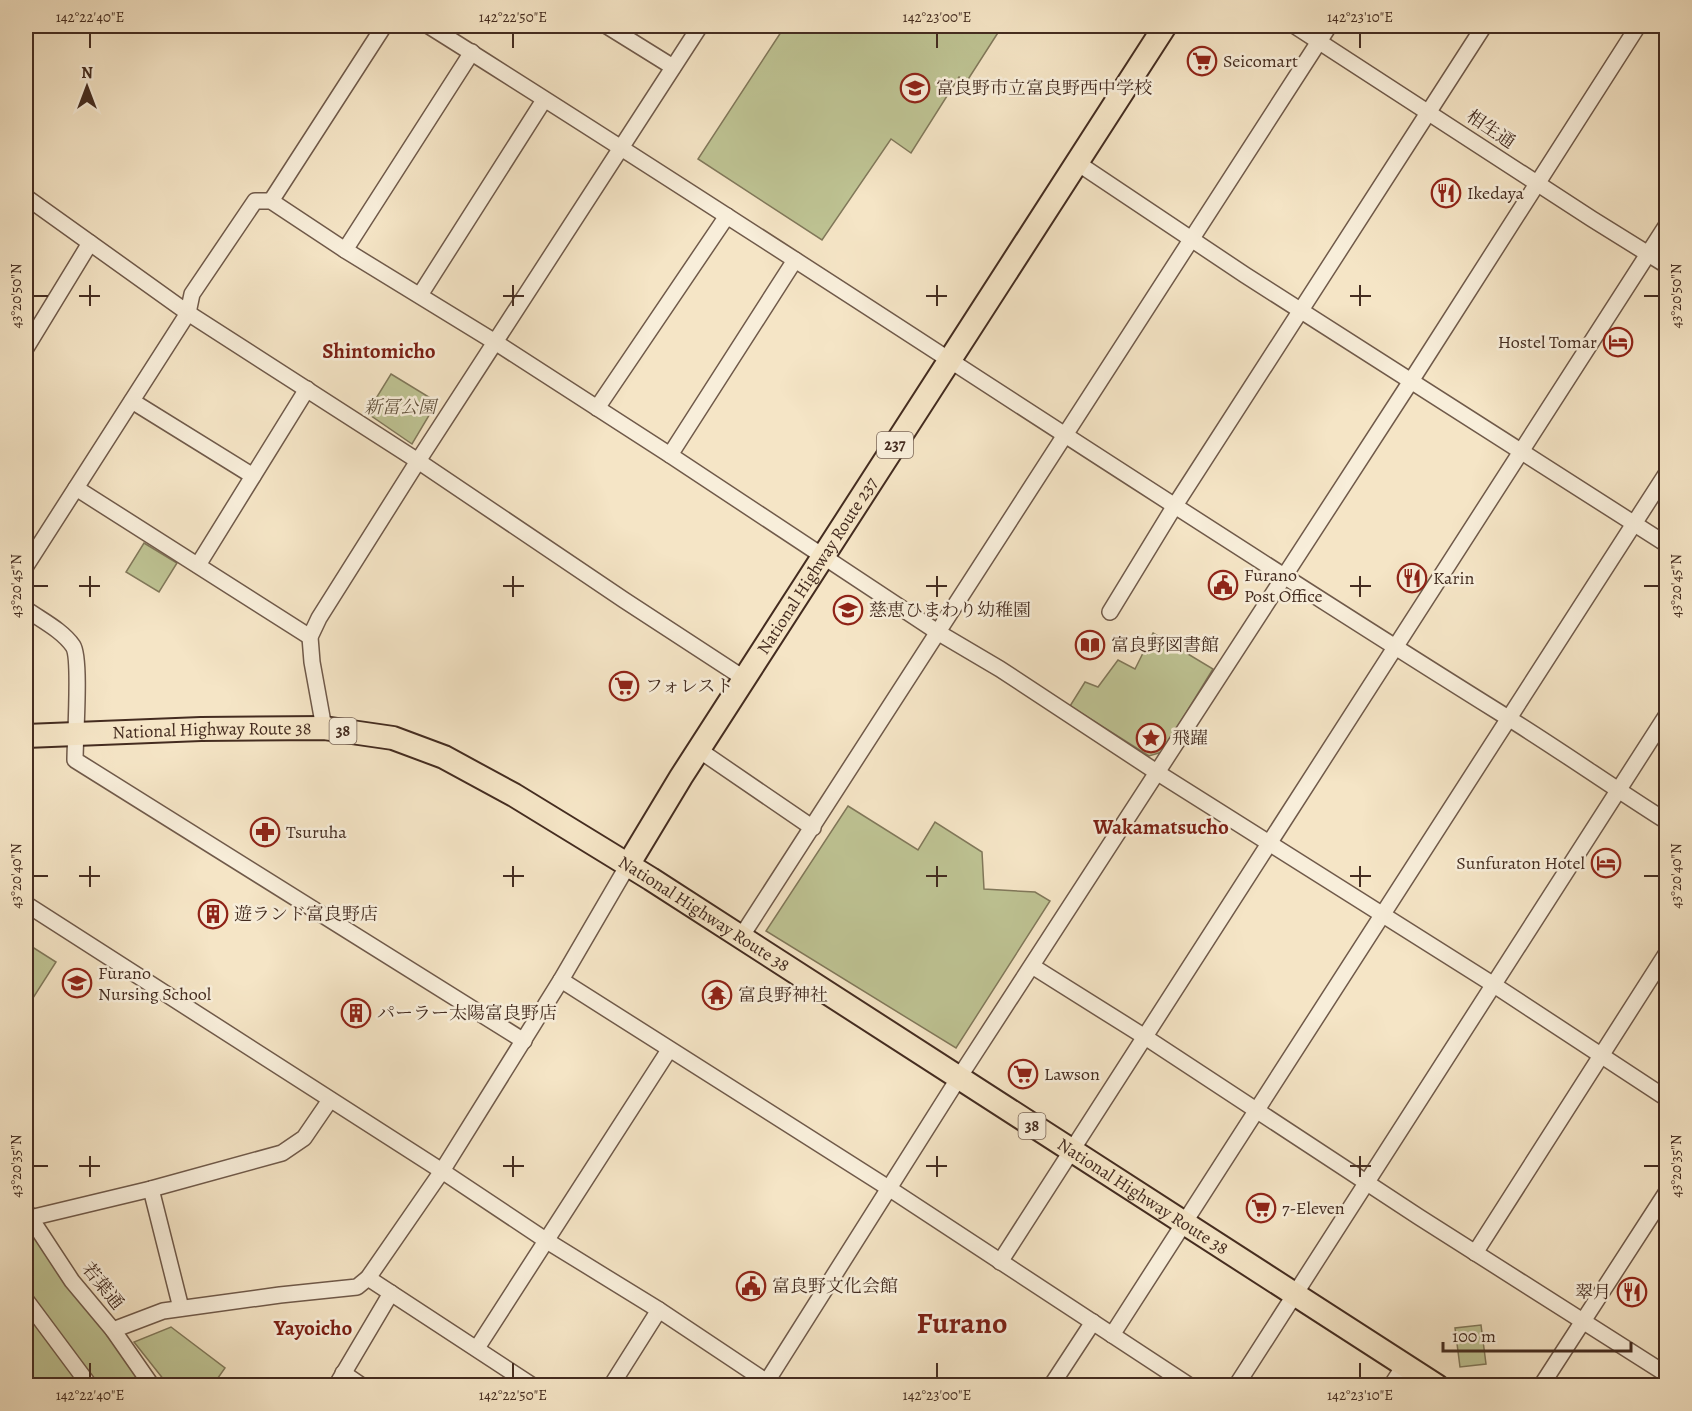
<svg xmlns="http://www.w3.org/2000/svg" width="1692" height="1411" font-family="Alegreya,'Noto Serif JP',serif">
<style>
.green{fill:#bec393;stroke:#81785a;stroke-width:1.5}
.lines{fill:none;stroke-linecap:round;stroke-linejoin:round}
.minor-casing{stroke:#705a4a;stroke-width:18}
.highway-casing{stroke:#442c20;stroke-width:26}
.minor{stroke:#f8eeda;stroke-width:15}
.highway{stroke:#f5e5c6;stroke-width:22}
.ticks{fill:none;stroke:#442c20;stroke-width:2}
.labels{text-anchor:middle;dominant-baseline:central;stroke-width:5;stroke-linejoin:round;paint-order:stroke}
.shield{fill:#f8eeda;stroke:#7a6658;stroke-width:1.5}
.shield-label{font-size:16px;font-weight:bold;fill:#442c20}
.poi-label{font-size:18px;fill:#442c20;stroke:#f8eeda;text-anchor:start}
.street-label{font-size:18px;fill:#442c20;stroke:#f8eeda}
.park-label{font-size:18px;font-style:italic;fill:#62523d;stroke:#f8eeda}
.quarter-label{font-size:21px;font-weight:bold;fill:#7a1f14;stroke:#f8eeda}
.town-label{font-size:30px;font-weight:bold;fill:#7a1f14;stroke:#f8eeda}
.neatline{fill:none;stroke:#442c20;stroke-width:2}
.ticks-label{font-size:15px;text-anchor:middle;fill:#442c20}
</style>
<rect width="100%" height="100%" fill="#f5e5c6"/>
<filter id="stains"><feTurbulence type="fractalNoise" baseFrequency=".00333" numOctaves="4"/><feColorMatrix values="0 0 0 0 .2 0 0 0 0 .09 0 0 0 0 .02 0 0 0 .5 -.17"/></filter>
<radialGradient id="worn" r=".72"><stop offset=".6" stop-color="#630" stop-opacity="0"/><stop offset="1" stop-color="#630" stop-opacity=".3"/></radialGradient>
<!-- green -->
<g class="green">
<path d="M785 26H997L1001 28 967 81 959 77 911 153 891 139 822 240 698 159Z"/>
<path d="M391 374 437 402 412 444 367 413Z"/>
<path d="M144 543 177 563 159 592 126 572Z"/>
<path d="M1153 633 1213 669 1162 752 1149 756 1070 706 1085 682 1098 687 1118 660 1135 669Z"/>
<path d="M848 806 918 850 935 822 982 852 984 889 1035 892 1050 901 956 1048 766 931Z"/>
<path d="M26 943 56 962 26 1009Z"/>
<path d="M26 1210 152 1385H26Z"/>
<path d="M1481 1325 1486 1364 1460 1367 1455 1328Z"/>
<path d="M171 1327 225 1368 213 1385H168L134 1342Z"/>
</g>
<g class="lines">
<!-- minor casing -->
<g class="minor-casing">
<g id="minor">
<path d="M429 26C790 252 1144 491 1505 716 1560 750 1612 787 1666 821"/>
<path d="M607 26 673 67"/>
<path d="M1295 26 1592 219 1666 265"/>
<path d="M1076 162 1245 275 1666 544"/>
<path d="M26 197 188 313 418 461 624 600 745 679"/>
<path d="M271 201 384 26"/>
<path d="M345 250 472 52"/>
<path d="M420 295 544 100"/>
<path d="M26 348 90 243"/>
<path d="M132 401 253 476"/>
<path d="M597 408 727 216"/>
<path d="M670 455 795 260"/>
<path d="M76 488 310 637"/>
<path d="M198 565 307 389"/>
<path d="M26 566 188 313 192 294 255 201H271L345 250 495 342 670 455 939 633 1000 669 1158 773 1494 985 1666 1098"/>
<path d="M26 609C41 620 62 630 73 646 81 658 75 739 75 760L524 1041"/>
<path d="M1110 612 1174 507 1484 26"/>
<path d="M324 728 312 662 310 637 319 618 418 461 700 26"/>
<path d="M699 750 813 828"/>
<path d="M26 904 442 1171 547 1241 659 1310 773 1386"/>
<path d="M741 937 1329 26"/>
<path d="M1032 966 1145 1037 1419 1217 1666 1374"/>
<path d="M561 980 890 1189 1190 1386"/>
<path d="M151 1189 181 1308"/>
<path d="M26 1211 72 1281 113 1330 152 1386"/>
<path d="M30 1218 151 1189 282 1153 304 1138 330 1100"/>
<path d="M1475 1253 1666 954"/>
<path d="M1000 1262 1666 226"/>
<path d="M368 1278 533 1386"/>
<path d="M26 1300 90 1386"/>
<path d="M113 1330 163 1311 280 1295 357 1287 368 1278 442 1171 561 980 628 865"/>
<path d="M1112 1335 1666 474"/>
<path d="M477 1348 669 1050"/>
<path d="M343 1373 362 1386"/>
<path d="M336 1386 391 1293"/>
<path d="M611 1386 659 1310"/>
<path d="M764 1386 958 1079 1411 381 1638 26"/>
<path d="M1051 1386 1093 1322"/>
<path d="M1236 1386 1666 716"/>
<path d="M1391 1386 1405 1364"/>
<path d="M1541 1386 1666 1193"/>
</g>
</g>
<!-- highway casing -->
<g class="highway-casing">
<g id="highway">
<path id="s1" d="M26 736 201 729 324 728 393 738 444 757 514 795 651 879 1437 1386"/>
<path id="s2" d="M628 865 681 777 1165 26"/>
</g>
</g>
<!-- minor -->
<use href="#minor" class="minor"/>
<!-- highway -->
<use href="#highway" class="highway"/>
</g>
<!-- ticks -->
<path class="ticks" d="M90 33V48M513 33V48M937 33V48M1360 33V48M90 285V306M513 285V306M937 285V306M1360 285V306M33 296H48M79 296H100M503 296H524M926 296H947M1350 296H1371M1644 296H1659M90 576V597M513 576V597M937 576V597M1360 576V597M33 586H48M79 586H100M503 586H524M926 586H947M1350 586H1371M1644 586H1659M90 866V887M513 866V887M937 866V887M1360 866V887M33 876H48M79 876H100M503 876H524M926 876H947M1350 876H1371M1644 876H1659M90 1156V1177M513 1156V1177M937 1156V1177M1360 1156V1177M33 1166H48M79 1166H100M503 1166H524M926 1166H947M1350 1166H1371M1644 1166H1659M90 1363V1378M513 1363V1378M937 1363V1378M1360 1363V1378"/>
<!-- icons -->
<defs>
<g id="supermarket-ring" transform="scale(1.5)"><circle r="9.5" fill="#f8eeda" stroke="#8f2418" stroke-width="1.5"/><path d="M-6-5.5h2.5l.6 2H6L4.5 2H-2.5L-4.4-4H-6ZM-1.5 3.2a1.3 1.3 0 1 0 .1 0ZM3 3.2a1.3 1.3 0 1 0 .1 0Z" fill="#8f2418"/></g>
<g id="school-ring" transform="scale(1.5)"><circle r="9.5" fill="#f8eeda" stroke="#8f2418" stroke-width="1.5"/><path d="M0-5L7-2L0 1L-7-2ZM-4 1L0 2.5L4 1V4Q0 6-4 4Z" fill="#8f2418"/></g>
<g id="restaurant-ring" transform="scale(1.5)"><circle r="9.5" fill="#f8eeda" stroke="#8f2418" stroke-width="1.5"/><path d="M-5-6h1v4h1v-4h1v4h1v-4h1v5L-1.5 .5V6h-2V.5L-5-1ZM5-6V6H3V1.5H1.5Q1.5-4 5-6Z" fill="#8f2418"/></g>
<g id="hotel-ring" transform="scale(1.5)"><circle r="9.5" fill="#f8eeda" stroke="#8f2418" stroke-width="1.5"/><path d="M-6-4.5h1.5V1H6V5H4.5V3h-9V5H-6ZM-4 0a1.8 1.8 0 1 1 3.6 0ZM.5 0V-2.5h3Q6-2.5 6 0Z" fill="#8f2418"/></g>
<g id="civic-ring" transform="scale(1.5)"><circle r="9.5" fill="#f8eeda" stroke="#8f2418" stroke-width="1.5"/><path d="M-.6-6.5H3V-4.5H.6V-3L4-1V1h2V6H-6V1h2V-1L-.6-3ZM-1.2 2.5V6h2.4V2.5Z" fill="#8f2418"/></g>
<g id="library-ring" transform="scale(1.5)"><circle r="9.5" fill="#f8eeda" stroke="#8f2418" stroke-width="1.5"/><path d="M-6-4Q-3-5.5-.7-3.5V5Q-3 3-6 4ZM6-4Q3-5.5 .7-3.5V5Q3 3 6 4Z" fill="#8f2418"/></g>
<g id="sight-ring" transform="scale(1.5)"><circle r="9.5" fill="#f8eeda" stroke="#8f2418" stroke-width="1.5"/><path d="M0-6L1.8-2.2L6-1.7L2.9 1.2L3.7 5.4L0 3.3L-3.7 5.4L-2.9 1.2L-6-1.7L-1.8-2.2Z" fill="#8f2418"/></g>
<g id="pharmacy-ring" transform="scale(1.5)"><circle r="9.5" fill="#f8eeda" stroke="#8f2418" stroke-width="1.5"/><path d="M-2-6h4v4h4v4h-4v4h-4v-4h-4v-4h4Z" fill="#8f2418"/></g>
<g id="building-ring" transform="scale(1.5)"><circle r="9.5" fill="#f8eeda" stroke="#8f2418" stroke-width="1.5"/><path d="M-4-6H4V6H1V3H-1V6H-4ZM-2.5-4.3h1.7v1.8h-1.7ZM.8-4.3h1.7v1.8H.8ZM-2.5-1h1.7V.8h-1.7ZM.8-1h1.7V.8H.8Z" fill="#8f2418"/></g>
<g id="temple-ring" transform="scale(1.5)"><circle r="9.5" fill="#f8eeda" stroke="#8f2418" stroke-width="1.5"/><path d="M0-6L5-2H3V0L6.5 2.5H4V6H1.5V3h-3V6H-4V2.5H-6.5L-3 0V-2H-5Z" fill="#8f2418"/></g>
</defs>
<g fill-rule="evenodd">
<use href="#supermarket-ring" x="1202" y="61"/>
<use href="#school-ring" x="915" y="88"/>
<use href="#restaurant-ring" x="1446" y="193"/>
<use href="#hotel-ring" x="1618" y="342"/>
<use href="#restaurant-ring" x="1412" y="578"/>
<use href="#civic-ring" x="1223" y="585"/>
<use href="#school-ring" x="848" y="610"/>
<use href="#library-ring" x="1090" y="645"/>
<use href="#supermarket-ring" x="624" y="686"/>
<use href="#sight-ring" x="1151" y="738"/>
<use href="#pharmacy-ring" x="265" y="832"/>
<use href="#hotel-ring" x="1606" y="863"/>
<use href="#building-ring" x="213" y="914"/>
<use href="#school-ring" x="77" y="983"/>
<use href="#temple-ring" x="717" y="995"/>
<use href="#building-ring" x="356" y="1013"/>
<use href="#supermarket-ring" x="1023" y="1074"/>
<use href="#supermarket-ring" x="1261" y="1208"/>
<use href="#civic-ring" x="751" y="1286"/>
<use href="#restaurant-ring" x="1632" y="1292"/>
</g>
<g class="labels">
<!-- shield labels -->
<g class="shield">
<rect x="877" y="432" width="36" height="26" rx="4.5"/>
<rect x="329.5" y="718" width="27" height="26" rx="4.5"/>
<rect x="1018.5" y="1113" width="27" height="26" rx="4.5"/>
</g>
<g class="shield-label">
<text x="895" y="445">237</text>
<text x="343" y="731">38</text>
<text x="1032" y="1126">38</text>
</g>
<!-- poi labels -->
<g class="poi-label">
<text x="1223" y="61">Seicomart</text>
<text x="936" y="88">富良野市立富良野西中学校</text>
<text x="1467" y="193">Ikedaya</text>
<text x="1597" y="342" text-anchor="end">Hostel Tomar</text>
<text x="1244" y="575">Furano<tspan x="1244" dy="21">Post Office</tspan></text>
<text x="1433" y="578">Karin</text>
<text x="869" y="610">慈恵ひまわり幼稚園</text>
<text x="1111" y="645">富良野図書館</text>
<text x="645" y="686">フォレスト</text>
<text x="1172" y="738">飛躍</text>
<text x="286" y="832">Tsuruha</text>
<text x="1585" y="863" text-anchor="end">Sunfuraton Hotel</text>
<text x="234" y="914">遊ランド富良野店</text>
<text x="98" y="973">Furano<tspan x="98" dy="21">Nursing School</tspan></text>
<text x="738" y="995">富良野神社</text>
<text x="377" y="1013">パーラー太陽富良野店</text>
<text x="1044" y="1074">Lawson</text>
<text x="1282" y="1208">7-Eleven</text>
<text x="772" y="1286">富良野文化会館</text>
<text x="1611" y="1292" text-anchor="end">翠月</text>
</g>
<!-- street labels -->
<g class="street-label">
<text transform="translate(1491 129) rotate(34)">相生通</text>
<text stroke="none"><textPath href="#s2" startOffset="354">National Highway Route 237</textPath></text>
<text stroke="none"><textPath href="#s1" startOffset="186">National Highway Route 38</textPath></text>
<text stroke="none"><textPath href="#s1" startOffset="726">National Highway Route 38</textPath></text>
<text stroke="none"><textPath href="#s1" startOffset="1248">National Highway Route 38</textPath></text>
<text transform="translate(103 1286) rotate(51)">若葉通</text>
</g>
<!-- park labels -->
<g class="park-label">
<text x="400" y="407">新冨公園</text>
</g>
<!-- quarter labels -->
<g class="quarter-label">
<text x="379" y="351">Shintomicho</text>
<text x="1161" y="827">Wakamatsucho</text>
<text x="313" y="1328">Yayoicho</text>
</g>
<!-- town labels -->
<g class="town-label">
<text x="962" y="1323">Furano</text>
</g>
</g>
<!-- margin -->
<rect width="1692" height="1411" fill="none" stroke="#f5e5c6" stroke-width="66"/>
<!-- north arrow -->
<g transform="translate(87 87)" stroke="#f8eeda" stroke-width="4.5" paint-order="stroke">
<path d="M0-4.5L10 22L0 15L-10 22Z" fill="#442c20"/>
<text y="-9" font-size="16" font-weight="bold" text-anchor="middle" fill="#442c20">N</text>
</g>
<!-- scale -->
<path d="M1443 1342v9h188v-9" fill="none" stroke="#442c20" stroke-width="3"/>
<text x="1452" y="1342" font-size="18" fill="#442c20" stroke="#f8eeda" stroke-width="4.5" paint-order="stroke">100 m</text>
<rect x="33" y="33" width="1626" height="1345" class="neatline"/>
<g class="ticks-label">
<text x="90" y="22">142°22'40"E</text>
<text x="513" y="22">142°22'50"E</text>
<text x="937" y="22">142°23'00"E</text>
<text x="1360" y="22">142°23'10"E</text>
<text transform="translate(16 296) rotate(-90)" y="5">43°20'50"N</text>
<text transform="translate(1676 296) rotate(-90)" y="5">43°20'50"N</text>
<text transform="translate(16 586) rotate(-90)" y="5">43°20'45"N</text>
<text transform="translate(1676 586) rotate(-90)" y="5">43°20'45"N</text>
<text transform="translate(16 876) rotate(-90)" y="5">43°20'40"N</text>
<text transform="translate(1676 876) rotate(-90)" y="5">43°20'40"N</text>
<text transform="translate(16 1166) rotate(-90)" y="5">43°20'35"N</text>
<text transform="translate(1676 1166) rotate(-90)" y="5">43°20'35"N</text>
<text x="90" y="1400">142°22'40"E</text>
<text x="513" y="1400">142°22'50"E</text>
<text x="937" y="1400">142°23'00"E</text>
<text x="1360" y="1400">142°23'10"E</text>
</g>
<rect width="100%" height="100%" filter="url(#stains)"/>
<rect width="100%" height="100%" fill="url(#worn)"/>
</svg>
